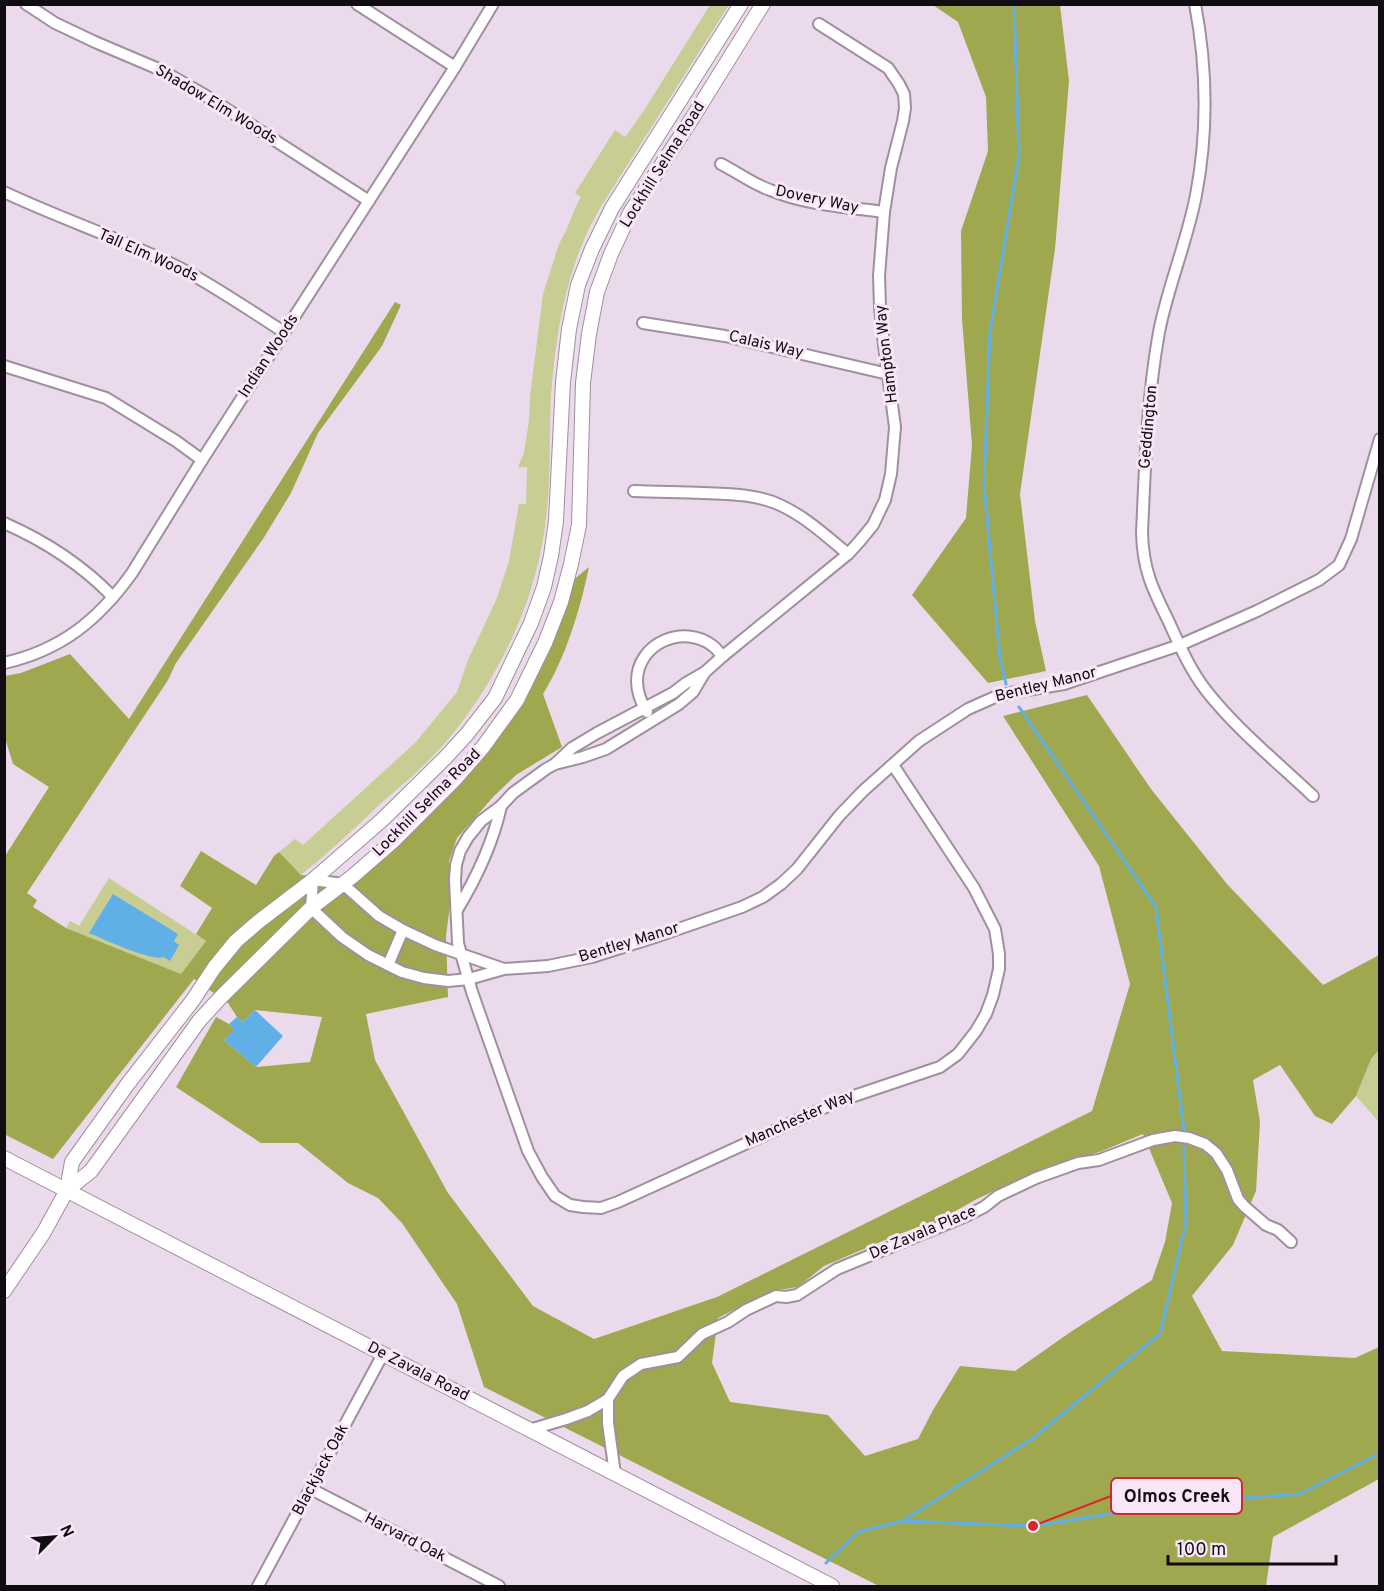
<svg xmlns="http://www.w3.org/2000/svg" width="1384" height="1591" font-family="Overpass,sans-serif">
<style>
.green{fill:#c7cd93}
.forest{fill:#a0a84f;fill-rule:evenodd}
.water{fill:#60afe7}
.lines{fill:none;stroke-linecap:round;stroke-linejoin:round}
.stream{stroke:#60afe7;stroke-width:3}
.minor-casing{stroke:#a08f9f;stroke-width:14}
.secondary-casing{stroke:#a08f9f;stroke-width:16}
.minor{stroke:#fff;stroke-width:10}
.secondary{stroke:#fff;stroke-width:14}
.labels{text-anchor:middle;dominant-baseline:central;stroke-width:6;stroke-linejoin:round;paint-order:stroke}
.street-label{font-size:16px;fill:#110c11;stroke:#f9e7f8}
.leader{fill:none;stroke:#d62828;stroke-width:2}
.callout-dot{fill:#d62828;stroke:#f9e7f8;stroke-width:2}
.callout{fill:#f9e7f8;stroke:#d62828;stroke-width:2}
.callout-label{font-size:18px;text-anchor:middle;font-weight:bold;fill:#110c11}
</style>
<rect width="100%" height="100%" fill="#ebdaeb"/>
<!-- green -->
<g class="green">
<path d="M710 5H729L600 208C595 218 588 229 584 240 563 288 555 343 551 395 549 433 551 471 547 509 540 586 510 656 465 718 455 731 445 744 433 756 416 774 397 789 379 805 354 829 328 853 301 875L279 852 295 839 303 845 415 743 457 692 468 660 497 598 509 561 519 504H526L527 467H518L524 453 529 421 530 396 543 294 559 244 566 231 576 206 581 197 575 193 615 130 625 137 643 112Z"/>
<path d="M109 878 206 941 181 974 66 928 70 921 79 926Z"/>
<path d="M1379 1050V1122L1356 1096 1371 1059Z"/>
</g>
<!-- forest -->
<g class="forest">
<path d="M933 5H1060L1069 81 1055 249 1020 494 1035 621 1046 671 988 683 912 595 966 518 972 445 962 319 961 231 988 151 986 97 958 22Z"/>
<path d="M395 302 401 305 382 346 318 433 291 493 263 539 176 663 168 680 27 893 37 900 33 907 66 928 181 974 206 941 196 934 212 908 180 886 201 851 256 885 274 856 279 852 301 875 358 879 523 699 542 665 572 581 589 567C580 610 566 657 543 694L562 747 516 775 494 796 457 838 449 861 450 905 446 936 448 997 366 1014 375 1060 448 1193 533 1306 594 1339 717 1297 1092 1111 1130 984 1099 866 1003 716 1087 695 1151 789 1227 884 1323 985 1379 955V1050L1371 1059 1356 1096 1332 1124 1315 1116 1280 1065 1253 1080 1260 1122 1256 1191 1233 1245 1192 1296 1222 1351 1355 1358 1379 1347V1479L1273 1537 1266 1586H879L484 1387 457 1304 402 1223 378 1198 348 1183 298 1143H261L176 1087 216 1017 229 1024 235 1030 224 1040 256 1067 310 1062 322 1017 255 1010 243 1022 237 1017 228 1003 194 979 53 1159 4 1134 5 856 49 787 13 764 5 738V676L21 673 70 654 129 719ZM1143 1134 1172 1203 1165 1242 1152 1280 1072 1331 1015 1371 960 1366 933 1410 918 1439 865 1456 828 1415 730 1402 712 1363 718 1318 753 1300 779 1290 798 1287 824 1266 892 1237 945 1217 975 1200 1027 1175 1102 1151Z"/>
</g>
<!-- water -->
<g class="water">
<path d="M113 894 178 934 174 941 179 945 170 961 164 957C152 962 104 939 89 933Z"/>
<path d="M255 1010 283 1036 256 1067 224 1040 234 1030 229 1024 237 1017 243 1022Z"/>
</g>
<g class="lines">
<!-- stream -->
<g class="stream">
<path d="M1006 684 1000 658 984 484 990 332 1019 155 1014 4"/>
<path d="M1019 707 1156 907 1184 1130"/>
<path d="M904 1520 1032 1439 1160 1334 1186 1223 1184 1146"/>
<path d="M826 1563 858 1532 902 1521 1033 1526 1180 1503 1300 1494 1380 1453"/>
</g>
<!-- minor casing -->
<g class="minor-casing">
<g id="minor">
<path d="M26 4 55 23 95 42 161 70 203 94 369 201"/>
<path d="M357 4 455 67"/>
<path d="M1195 4C1207 67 1208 132 1196 195 1187 242 1168 286 1159 332 1147 399 1145 466 1142 533 1143 569 1152 588 1168 620 1179 644 1189 668 1205 689 1235 728 1277 762 1313 796"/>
<path d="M721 164C737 172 753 184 770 190 806 205 846 207 884 212"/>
<path d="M4 192C61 219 122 239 178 267 215 286 249 310 284 332"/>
<path d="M643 323 725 336 888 374"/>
<path d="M4 366 106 398 176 441 202 460"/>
<path d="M634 491C657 492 680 492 703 493 730 494 756 494 780 505 806 517 826 536 848 554"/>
<path d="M4 523C45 541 82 565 113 597"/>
<path d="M4 663C62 650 99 619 132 573L202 460 455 67 493 4"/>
<path d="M705 672 693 692 679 704 606 749 583 757 555 764 546 769 513 793 501 806 481 821 468 837 460 851 456 865 455 880 458 943 472 992 528 1151 542 1177 555 1196 570 1205 583 1207 601 1208 618 1202 839 1101 940 1067 958 1054 976 1031 986 1014 993 995 999 969V954L995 929 974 888 893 765"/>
<path d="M647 712C642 704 637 692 637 681 637 643 684 623 713 646 716 648 719 653 723 656"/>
<path d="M555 764 572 748 597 733 673 693 686 683 705 672 723 656 848 554 859 542 873 525 885 500 891 474 895 427 884 345 880 307 879 276 884 212 891 168 903 121 905 108 904 94 899 84 888 68 819 24"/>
<path d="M457 910C477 877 493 843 501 806"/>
<path d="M388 965 403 930"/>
<path d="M504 969 435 945 403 930 379 916 343 884 313 880 311 908 342 937 368 955 402 972 424 978 448 981 469 979 504 969 548 966 592 957 658 936 742 907 763 897 781 884 797 869 839 816 863 791 919 741 968 709 995 697 1015 692 1064 684 1180 645 1257 611 1319 580 1339 565 1351 539 1380 439"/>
<path d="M608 1399V1423L615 1474"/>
<path d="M529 1430 566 1419 588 1411 608 1399 623 1376 641 1364 678 1357 702 1334 728 1322 746 1310 776 1296 786 1297 797 1295 837 1269 966 1216 984 1207 998 1196 1036 1178 1078 1163 1099 1160 1153 1140 1175 1136 1189 1138 1205 1144 1216 1153 1227 1170 1238 1199 1244 1206 1266 1225 1278 1230 1291 1242"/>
<path d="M311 1489 499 1586"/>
<path d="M258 1586 383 1354"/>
</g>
</g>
<!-- secondary casing -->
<g class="secondary-casing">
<g id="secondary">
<path d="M4 1158 832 1586"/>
<path d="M67 1190 91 1171 199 1021 221 997 311 908 353 876 392 842 456 778 483 747 517 700 545 643 561 602 571 564 579 525 583 383 589 334 597 292 611 254 630 213 693 117 763 4"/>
<path d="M4 1291 44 1232 67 1190 72 1162 127 1085 193 1000 214 968 236 941 258 922 313 880 382 820 445 758 467 734 495 698 531 623 544 587 551 556 556 521 563 382 569 329 578 285 592 249 612 208 741 4"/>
</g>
</g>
<!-- minor -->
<use href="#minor" class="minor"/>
<!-- secondary -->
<use href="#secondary" class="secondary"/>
</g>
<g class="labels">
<!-- street labels -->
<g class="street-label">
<text transform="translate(216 105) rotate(31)">Shadow Elm Woods</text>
<text transform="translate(663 165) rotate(-58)">Lockhill Selma Road</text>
<text transform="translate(817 200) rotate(12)">Dovery Way</text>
<text transform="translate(148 256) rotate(24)">Tall Elm Woods</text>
<text transform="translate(766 345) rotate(13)">Calais Way</text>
<text transform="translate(887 354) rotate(-97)">Hampton Way</text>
<text transform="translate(269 356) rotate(-57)">Indian Woods</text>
<text transform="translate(1149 427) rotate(-85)">Geddington</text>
<text transform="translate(1046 685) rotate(-14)">Bentley Manor</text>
<text transform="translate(427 803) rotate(-45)">Lockhill Selma Road</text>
<text transform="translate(629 943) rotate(-17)">Bentley Manor</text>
<text transform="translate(800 1119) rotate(-24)">Manchester Way</text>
<text transform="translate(923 1233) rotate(-23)">De Zavala Place</text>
<text transform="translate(418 1372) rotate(27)">De Zavala Road</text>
<text transform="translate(321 1470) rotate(-62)">Blackjack Oak</text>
<text transform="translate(405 1538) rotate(27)">Harvard Oak</text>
</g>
</g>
<!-- callouts -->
<path class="leader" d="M1033 1526L1111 1496"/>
<circle class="callout-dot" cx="1033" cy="1526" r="6"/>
<rect class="callout" x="1111" y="1478" width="131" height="36" rx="6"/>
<g class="callout-label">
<text x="1177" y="1502">Olmos Creek</text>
</g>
<!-- border -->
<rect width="1384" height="1591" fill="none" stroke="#110c11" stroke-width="12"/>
<!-- north arrow -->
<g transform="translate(54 1537) rotate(65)" stroke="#f9e7f8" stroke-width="4.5" paint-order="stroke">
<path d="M0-4.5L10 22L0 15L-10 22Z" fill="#110c11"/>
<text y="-9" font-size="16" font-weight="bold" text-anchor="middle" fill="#110c11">N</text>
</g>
<!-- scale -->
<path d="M1168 1555v9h168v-9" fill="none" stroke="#110c11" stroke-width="3"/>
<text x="1177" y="1555" font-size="18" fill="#110c11" stroke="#f9e7f8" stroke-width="4.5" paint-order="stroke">100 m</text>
</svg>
